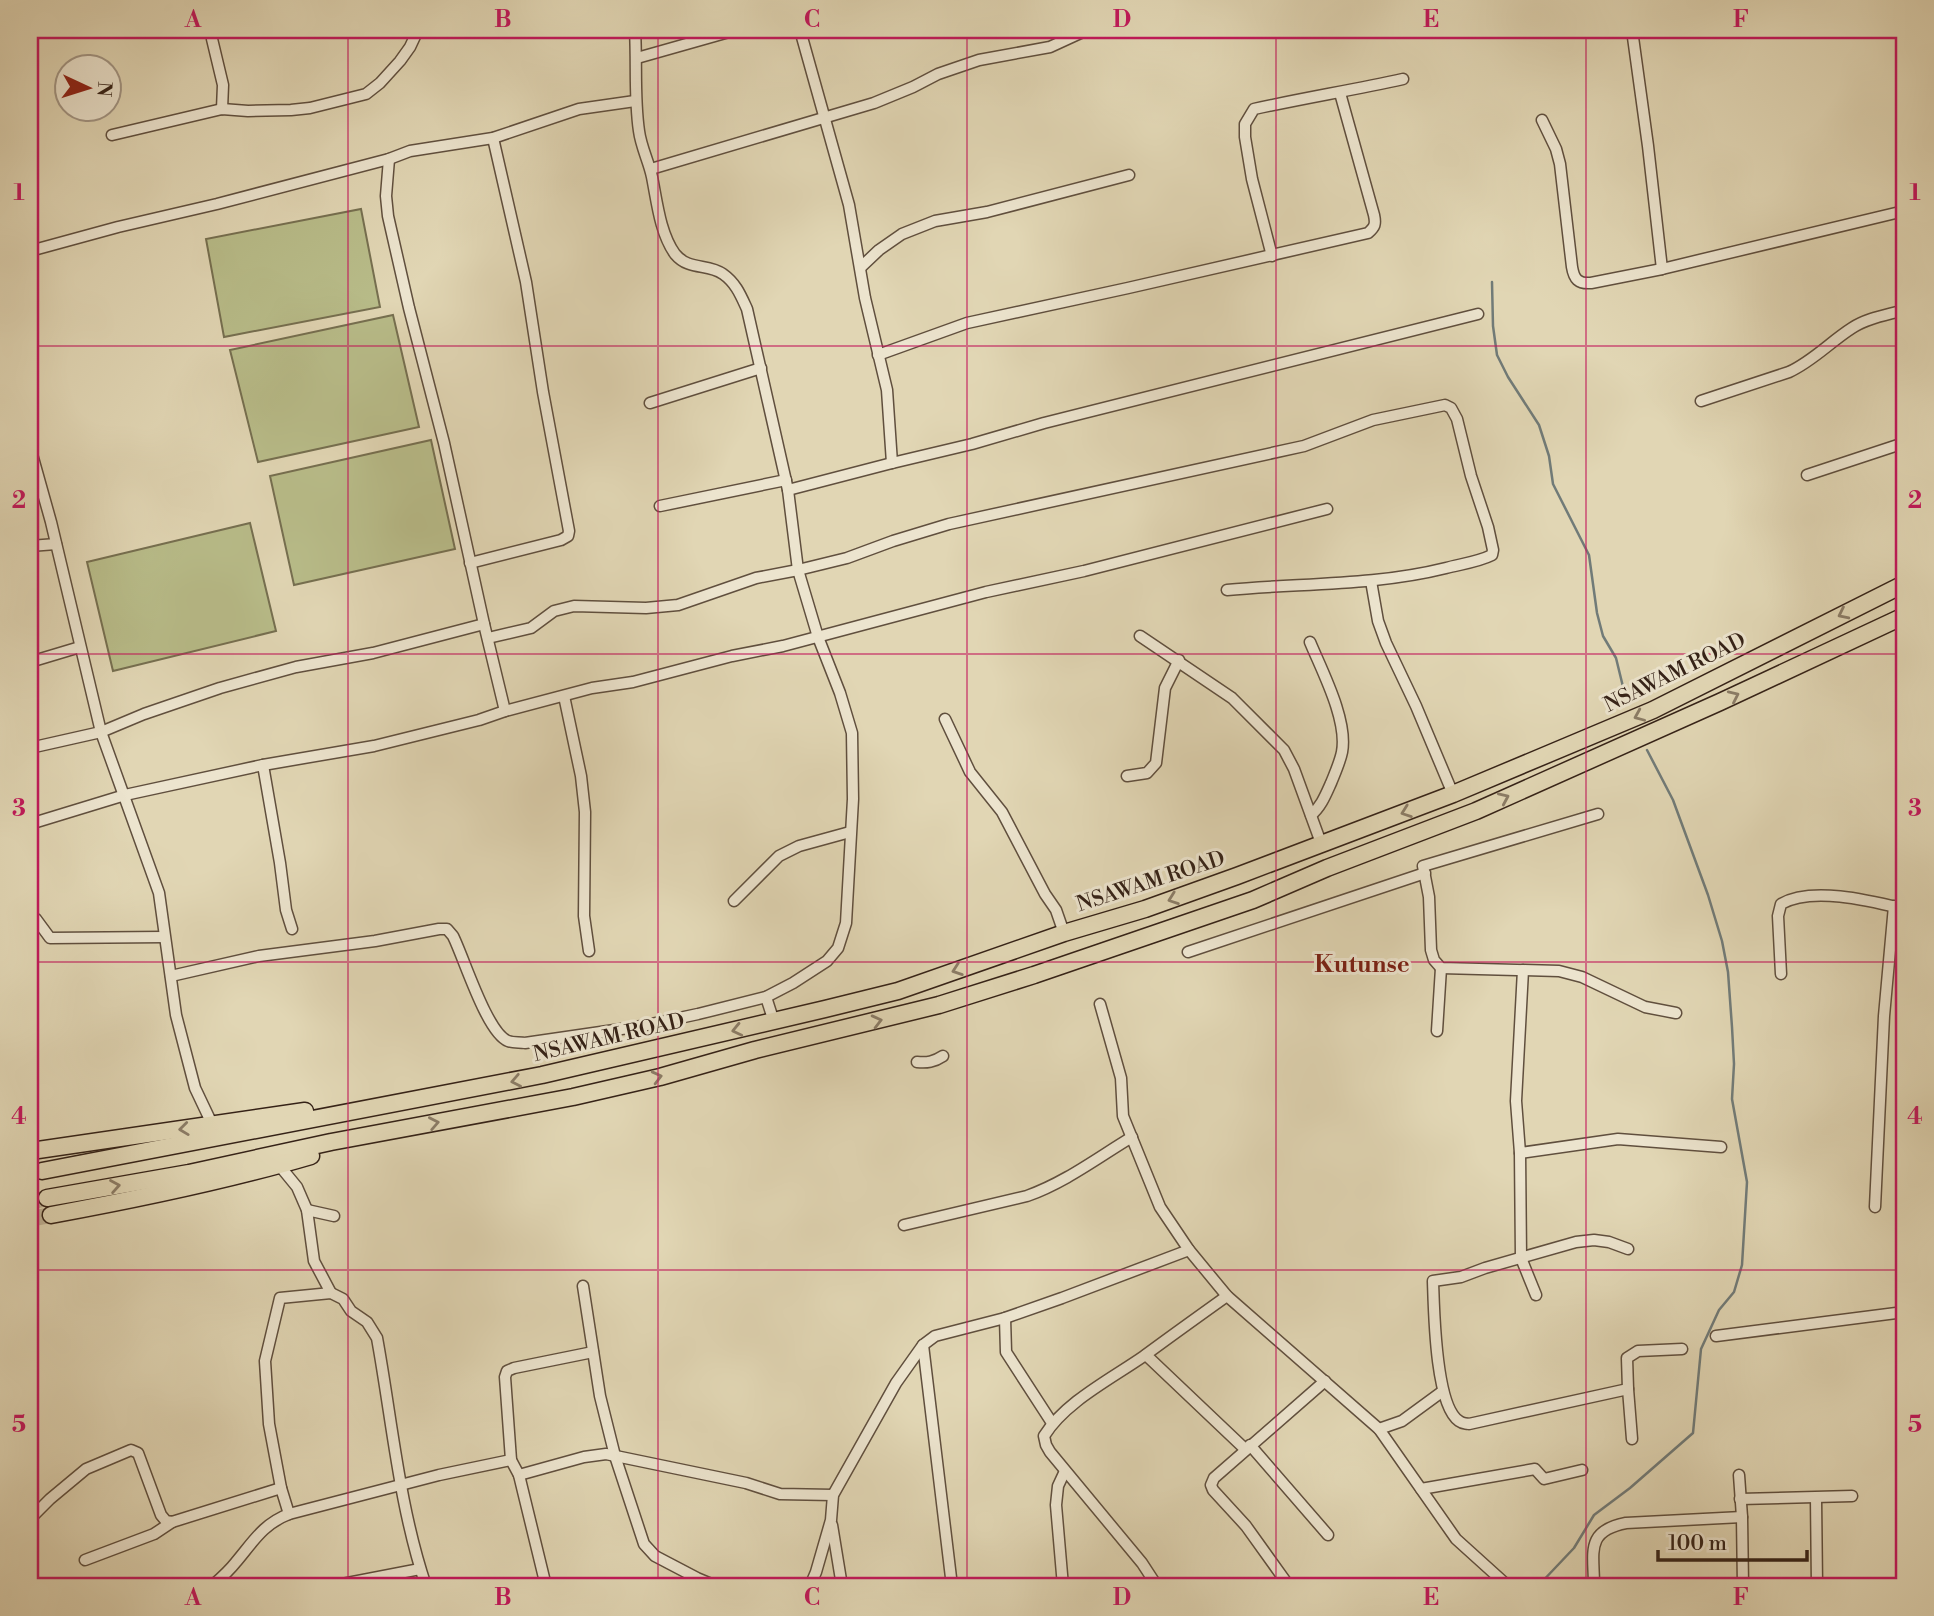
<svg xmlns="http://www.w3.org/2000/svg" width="1934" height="1616" font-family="'Libre Bodoni',serif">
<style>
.pitch{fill:#b8bc89;stroke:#766f50;stroke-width:2}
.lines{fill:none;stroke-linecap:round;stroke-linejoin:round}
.stream{stroke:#717b78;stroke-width:2.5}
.trunk-tunnel{stroke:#bfb295;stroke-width:16;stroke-dasharray:16 8;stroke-linecap:butt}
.minor-casing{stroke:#604f3e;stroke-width:13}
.trunk-casing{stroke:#352217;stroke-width:19}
.minor{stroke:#ece4ce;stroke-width:10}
.trunk{stroke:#e1d6b4;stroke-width:16}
.oneway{stroke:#8b7c66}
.grid{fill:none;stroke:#c2185b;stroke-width:2;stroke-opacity:0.55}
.labels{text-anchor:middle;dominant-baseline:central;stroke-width:6;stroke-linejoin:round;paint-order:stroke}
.street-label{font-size:21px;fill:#352217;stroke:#ece4ce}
.quarter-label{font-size:24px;font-weight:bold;fill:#7a1f14;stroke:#ece4ce}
.neatline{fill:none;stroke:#c2185b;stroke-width:2.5}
.grid-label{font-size:23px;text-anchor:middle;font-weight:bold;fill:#c2185b}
</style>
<rect width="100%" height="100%" fill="#e1d6b4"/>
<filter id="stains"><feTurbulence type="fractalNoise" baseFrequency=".00286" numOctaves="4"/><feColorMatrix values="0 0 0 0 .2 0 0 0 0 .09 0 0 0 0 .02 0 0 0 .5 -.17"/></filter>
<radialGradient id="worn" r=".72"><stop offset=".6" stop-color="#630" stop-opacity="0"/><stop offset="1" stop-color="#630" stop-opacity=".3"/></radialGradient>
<!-- pitch -->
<g class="pitch">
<path d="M361 209 380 307 224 337 206 239Z"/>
<path d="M393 315 419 427 258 462 230 350Z"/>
<path d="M431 440 455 549 294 585 270 476Z"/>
<path d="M250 523 276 631 113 671 87 562Z"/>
</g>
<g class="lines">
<!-- stream -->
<g class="stream">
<path d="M1492 282 1493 326 1497 355 1508 377 1539 425 1549 456 1553 484 1589 555 1597 613 1603 636 1616 658 1626 699"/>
<path d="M1538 1586 1574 1548 1594 1515 1630 1488 1693 1433 1701 1349 1719 1310 1734 1292 1742 1265 1747 1182 1732 1099 1734 1064 1732 1027 1728 972 1722 941 1708 895 1673 800 1647 750"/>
</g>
<!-- trunk-tunnel -->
<g class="trunk-tunnel">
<path d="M30 1202 47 1198"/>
<path d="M30 1219 51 1215"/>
</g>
<!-- minor casing -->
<g class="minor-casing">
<g id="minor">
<path d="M212 30V39L223 85 222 109"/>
<path d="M800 30 849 205 865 298 887 390 892 463"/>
<path d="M1632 30 1648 146 1662 269"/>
<path d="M637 58 736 30"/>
<path d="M1542 120 1556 149 1560 164 1572 267C1574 279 1578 284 1591 283L1662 269 1904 211"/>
<path d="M112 135 222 109 248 111 291 110 310 108 366 94 380 83 400 61 410 47 418 30"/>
<path d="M651 169 874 103 913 87 938 74 979 60 1050 47 1087 30"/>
<path d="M30 251 118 227 217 204 389 159 410 151 493 138 579 109 635 101"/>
<path d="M1272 256 1252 179 1245 137V124L1254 109C1304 98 1353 90 1403 79"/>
<path d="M861 267 879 250 902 234 935 221 987 212 1129 175"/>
<path d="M878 355 967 323 1128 288 1368 233C1375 227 1376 224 1374 215L1340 93"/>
<path d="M1701 401 1789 372C1813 361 1830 342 1852 328 1867 318 1887 315 1904 310"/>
<path d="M650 403 761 368"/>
<path d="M30 447 51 522 101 732 159 893 176 1015 195 1088 213 1126"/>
<path d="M1807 475 1904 443"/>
<path d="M788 490 892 463 972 444 1044 423 1478 314"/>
<path d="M660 506 786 480"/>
<path d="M30 546 56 544"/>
<path d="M470 563 561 540 568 536 569 531 543 392 526 282 493 138"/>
<path d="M1371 581 1378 621 1386 643 1416 706 1453 794"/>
<path d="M1140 636 1232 698 1284 750 1294 769 1321 843"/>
<path d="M488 638 531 628 554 611 574 606 646 608 678 605 756 578 798 570 847 558 893 541 949 524 1304 446 1373 420 1445 405 1451 408 1457 419 1471 476 1488 527 1493 550 1492 555C1478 562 1461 564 1446 568 1374 586 1300 583 1227 590"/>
<path d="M1310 642C1322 671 1348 720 1342 752 1340 762 1335 773 1331 783 1326 794 1321 807 1311 815"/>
<path d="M30 662 80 647"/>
<path d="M564 696 581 776 585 812 584 916 589 951"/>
<path d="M505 711 592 688 633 682 732 656 783 646 986 592 1084 571 1327 509"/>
<path d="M945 719 970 772 1002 812 1045 894 1056 910 1064 933"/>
<path d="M30 748 101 732 144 714 220 688 296 667 373 653 484 624"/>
<path d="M263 765 280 863 286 910 292 929"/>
<path d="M1127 776 1147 773 1156 763 1165 688 1179 660"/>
<path d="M1598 814 1423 866 1429 897 1431 950 1434 960 1441 968 1559 971 1582 977 1645 1007 1676 1013"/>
<path d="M30 824 125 795 263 765 374 746 479 720 505 711 484 624 444 443 409 308 388 216 386 196 389 159"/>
<path d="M734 901 779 856 799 846 850 832"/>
<path d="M30 916 36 919 50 938 164 937"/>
<path d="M1188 952 1425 873"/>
<path d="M1523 970 1516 1101 1520 1153 1521 1258 1536 1295"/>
<path d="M1781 974 1778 916 1781 904C1812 886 1871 901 1904 909"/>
<path d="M171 976 259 956 375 941 439 929H447L453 936C464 958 487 1033 508 1041 513 1043 520 1042 525 1043L642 1026 698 1014 766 997 793 983 827 961 838 948 846 923 853 799 852 733 840 693 818 637 798 570 788 490 747 309C741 296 736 283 723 274 708 263 689 271 675 254 660 233 657 202 652 177 649 162 641 147 639 131 634 97 637 64 635 30"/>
<path d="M766 997 774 1022"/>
<path d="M1100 1004 1121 1078 1123 1116 1160 1207 1189 1250 1227 1296 1379 1429 1456 1539 1508 1586"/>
<path d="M1437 1031 1441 968"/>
<path d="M917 1062C927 1063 934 1062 943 1056"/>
<path d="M1520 1153 1618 1139 1721 1147"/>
<path d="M279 1165 297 1187 307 1210 314 1261 331 1293"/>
<path d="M1875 1207 1884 1016 1894 906"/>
<path d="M307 1210 334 1216"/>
<path d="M904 1225 1027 1196C1066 1182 1097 1158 1132 1137"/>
<path d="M583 1286 600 1396 615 1456 644 1544 655 1556 697 1578 716 1586"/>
<path d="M1005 1318 1006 1352 1052 1423"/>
<path d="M1716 1336 1904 1312"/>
<path d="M923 1345 952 1586"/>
<path d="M1146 1355 1245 1449"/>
<path d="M1628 1389 1469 1424C1464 1423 1463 1424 1459 1421 1435 1405 1434 1309 1433 1281L1461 1277 1485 1268 1576 1242 1594 1240 1609 1242 1628 1249"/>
<path d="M1379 1429 1402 1421 1443 1391"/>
<path d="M1632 1439 1628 1389 1627 1358 1638 1351 1682 1349"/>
<path d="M1250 1445 1328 1535"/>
<path d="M519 1475 584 1457 606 1454 746 1483 780 1494 833 1495"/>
<path d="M1739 1475 1742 1517 1743 1586"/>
<path d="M1421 1489 1535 1469 1544 1479 1582 1470"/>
<path d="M1816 1498 1817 1586"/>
<path d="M1740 1499 1852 1496"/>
<path d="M289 1514 281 1488 269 1424 265 1361 280 1298 331 1293 343 1299 351 1311 367 1322 377 1338C392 1420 399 1506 426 1586"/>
<path d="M30 1519 50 1499 86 1469 131 1450 138 1453 161 1515 166 1521 172 1522 281 1488"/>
<path d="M832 1525 842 1586"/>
<path d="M85 1560 154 1534 172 1522"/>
<path d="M212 1586C220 1579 229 1571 236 1562 253 1542 263 1524 289 1514L439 1475 511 1460"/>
<path d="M332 1586 420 1569"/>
<path d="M546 1586 519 1475 511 1460 505 1377 507 1371 514 1368 593 1352"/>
<path d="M810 1586 816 1572 831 1520 833 1495 896 1383 923 1345 935 1336 1005 1318 1062 1298 1189 1250"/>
<path d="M1063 1586 1056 1505 1058 1486 1065 1471"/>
<path d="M1157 1586 1142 1563 1050 1452 1046 1445 1044 1436C1065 1402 1111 1379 1144 1356 1171 1336 1199 1316 1227 1296"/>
<path d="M1289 1586 1246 1526 1213 1490 1211 1485 1214 1478 1325 1381"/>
<path d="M1594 1586C1594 1552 1585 1531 1626 1523L1742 1517"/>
</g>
</g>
<!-- trunk casing -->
<g class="trunk-casing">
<g id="trunk">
<path d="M38 1150 305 1111"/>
<path d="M42 1171 542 1075 825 1009 898 991 1064 933 1145 909 1237 876 1453 794 1653 710 1904 584"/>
<path d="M47 1198 189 1173 331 1142 573 1097 660 1077 755 1050 939 1005 1034 975 1253 900 1327 868 1476 811 1720 702 1904 616"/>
<path d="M51 1215C138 1199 226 1181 311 1156"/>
</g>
</g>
<!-- minor -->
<use href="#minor" class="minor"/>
<!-- trunk -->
<use href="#trunk" class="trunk"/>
</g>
<!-- one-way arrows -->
<defs><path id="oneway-chevron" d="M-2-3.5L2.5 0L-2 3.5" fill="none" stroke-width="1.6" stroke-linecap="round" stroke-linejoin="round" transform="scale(1.75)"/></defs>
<g class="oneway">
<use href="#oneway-chevron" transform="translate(1843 614) rotate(154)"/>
<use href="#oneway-chevron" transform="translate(1734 696) rotate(-25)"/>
<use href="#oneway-chevron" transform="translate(1639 716) rotate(157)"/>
<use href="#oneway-chevron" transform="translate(1504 798) rotate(-24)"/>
<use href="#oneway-chevron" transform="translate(1406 812) rotate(160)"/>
<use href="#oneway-chevron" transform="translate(1173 899) rotate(160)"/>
<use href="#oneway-chevron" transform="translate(957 970) rotate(161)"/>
<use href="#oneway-chevron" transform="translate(877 1021) rotate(-14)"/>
<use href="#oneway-chevron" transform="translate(737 1030) rotate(167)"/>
<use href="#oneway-chevron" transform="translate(657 1077) rotate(-14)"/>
<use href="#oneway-chevron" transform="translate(516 1081) rotate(169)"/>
<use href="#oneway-chevron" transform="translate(434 1123) rotate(-11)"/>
<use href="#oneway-chevron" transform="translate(184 1129) rotate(173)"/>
<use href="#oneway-chevron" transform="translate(115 1186) rotate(-10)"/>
</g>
<!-- grid -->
<path class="grid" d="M348 30V1586M658 30V1586M967 30V1586M1276 30V1586M1586 30V1586M30 346H1904M30 654H1904M30 962H1904M30 1270H1904"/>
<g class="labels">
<!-- street labels -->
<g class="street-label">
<text transform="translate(1675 673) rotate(-26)">NSAWAM ROAD</text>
<text transform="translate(1151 882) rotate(-18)">NSAWAM ROAD</text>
<text transform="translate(609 1038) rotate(-13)">NSAWAM ROAD</text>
</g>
<!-- quarter labels -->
<g class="quarter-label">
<text x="1362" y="965">Kutunse</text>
</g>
</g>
<!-- margin -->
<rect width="1934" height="1616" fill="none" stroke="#e1d6b4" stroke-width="77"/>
<!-- north arrow -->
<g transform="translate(88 88) rotate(94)"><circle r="33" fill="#ece4ce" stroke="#a39685" stroke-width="2"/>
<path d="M0-5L12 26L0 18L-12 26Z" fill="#8f2418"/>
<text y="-10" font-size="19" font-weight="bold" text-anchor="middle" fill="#352217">N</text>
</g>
<!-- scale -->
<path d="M1658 1550v10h149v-10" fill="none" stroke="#352217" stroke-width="3.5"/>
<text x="1668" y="1550" font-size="21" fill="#352217" stroke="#ece4ce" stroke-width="5" paint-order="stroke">100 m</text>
<rect x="38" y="38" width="1858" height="1540" class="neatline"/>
<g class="grid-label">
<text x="193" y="27">A</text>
<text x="503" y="27">B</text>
<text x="812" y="27">C</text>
<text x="1122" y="27">D</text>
<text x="1431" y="27">E</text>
<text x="1741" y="27">F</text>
<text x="19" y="200">1</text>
<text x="1915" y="200">1</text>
<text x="19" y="508">2</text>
<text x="1915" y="508">2</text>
<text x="19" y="816">3</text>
<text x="1915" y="816">3</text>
<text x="19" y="1124">4</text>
<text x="1915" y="1124">4</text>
<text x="19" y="1432">5</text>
<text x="1915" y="1432">5</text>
<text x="193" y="1605">A</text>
<text x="503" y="1605">B</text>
<text x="812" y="1605">C</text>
<text x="1122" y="1605">D</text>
<text x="1431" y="1605">E</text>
<text x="1741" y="1605">F</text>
</g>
<rect width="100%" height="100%" filter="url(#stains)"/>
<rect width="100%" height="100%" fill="url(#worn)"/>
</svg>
